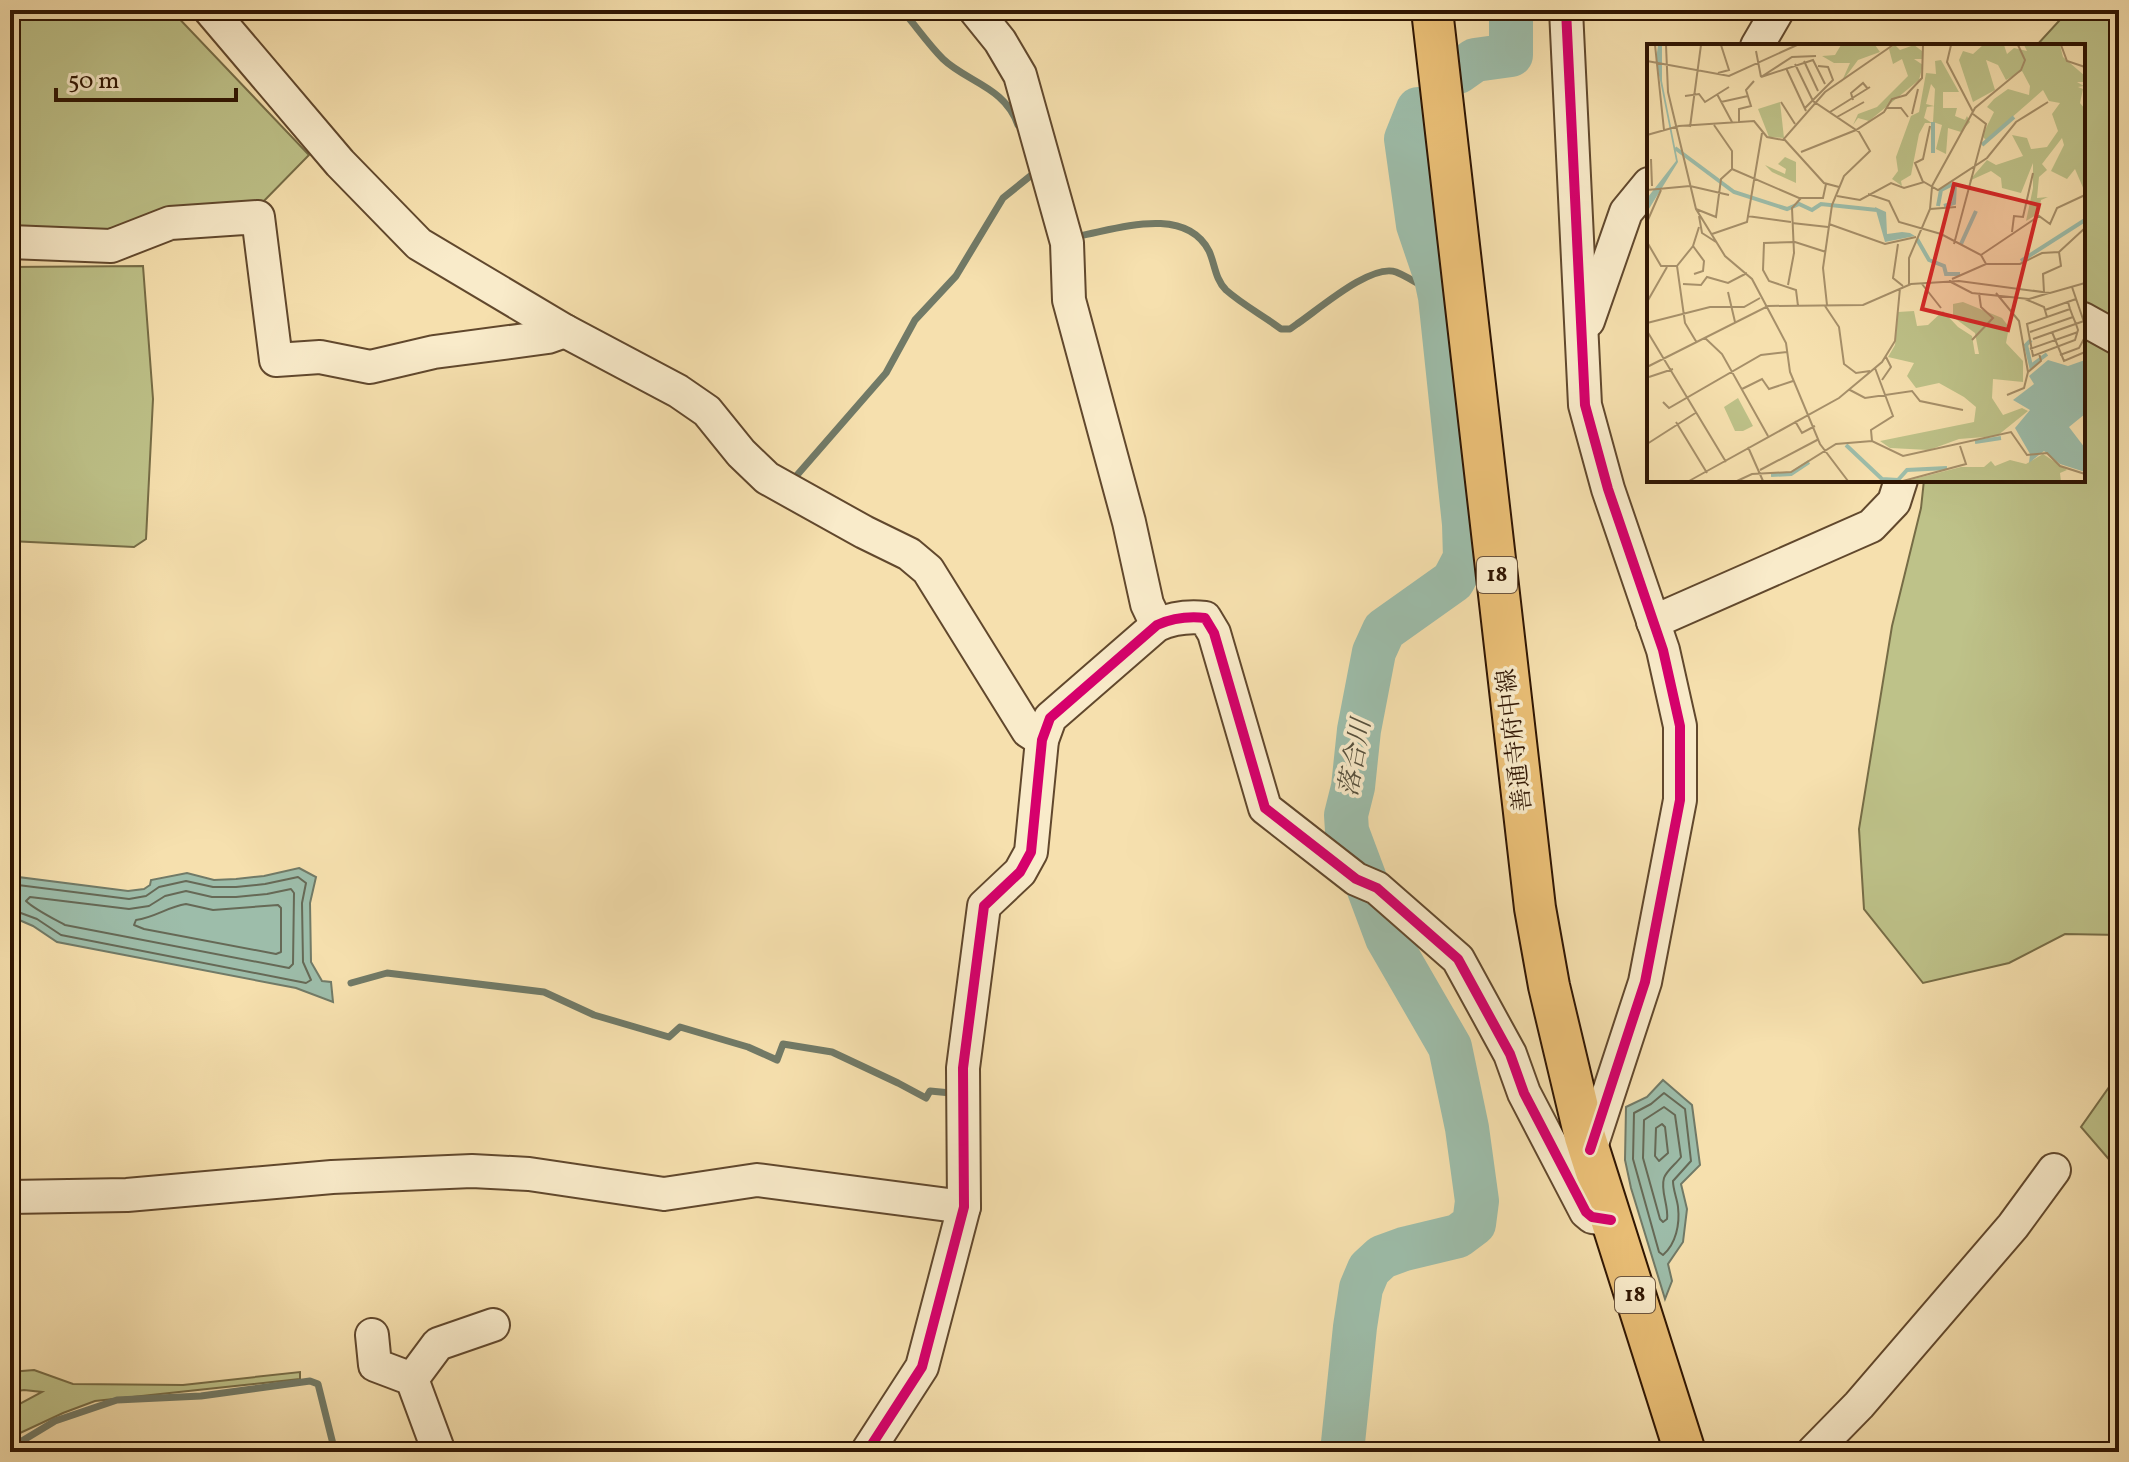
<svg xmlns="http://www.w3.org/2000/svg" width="2129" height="1462" font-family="Vollkorn,'Noto Serif JP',serif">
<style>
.green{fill:#bec289;stroke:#766c46;stroke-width:2}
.water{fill:#9dbdaa;stroke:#717a67;stroke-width:2}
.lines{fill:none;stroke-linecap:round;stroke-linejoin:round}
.shore{stroke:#666956;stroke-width:2}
.stream{stroke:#717a67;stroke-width:7}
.river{stroke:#9dbdaa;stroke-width:44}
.minor-casing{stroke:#61482d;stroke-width:36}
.major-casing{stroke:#2f1502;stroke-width:44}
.minor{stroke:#f9ebca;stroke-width:32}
.major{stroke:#ebc077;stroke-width:40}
.cycleway-casing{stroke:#f9ebca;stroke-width:15}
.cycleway{stroke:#d6006c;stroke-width:10}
.labels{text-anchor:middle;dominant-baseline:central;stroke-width:7;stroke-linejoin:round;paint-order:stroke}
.shield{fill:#f9ebca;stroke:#6c553e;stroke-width:2}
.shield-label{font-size:22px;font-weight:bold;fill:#2f1502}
.street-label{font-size:24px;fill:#2f1502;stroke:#f9ebca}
.water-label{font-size:26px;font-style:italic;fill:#56503d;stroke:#f9ebca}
.inset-river{fill:none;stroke:#9dbdaa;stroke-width:4}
.inset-road{fill:none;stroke:#a68f69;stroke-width:2}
.view{fill:#d62828;fill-opacity:0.15;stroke:#d62828;stroke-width:4}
.inset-edge{fill:none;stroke:#2f1502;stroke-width:4}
</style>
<rect width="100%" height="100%" fill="#f6e0ae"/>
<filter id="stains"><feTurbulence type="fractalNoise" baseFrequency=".0025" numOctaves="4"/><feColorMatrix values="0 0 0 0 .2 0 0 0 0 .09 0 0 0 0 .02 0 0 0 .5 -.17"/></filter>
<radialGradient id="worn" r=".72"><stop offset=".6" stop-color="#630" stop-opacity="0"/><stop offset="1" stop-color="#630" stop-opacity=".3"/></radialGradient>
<!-- green -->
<g class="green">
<path d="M10 10H171L309 155 258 207 106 236 10 234Z"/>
<path d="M2069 10H2091L2119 15V935L2065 934 2009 963 1923 983 1864 909 1859 829 1892 626 1921 508 1924 480H2083V46H2036Z"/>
<path d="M143 266 153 399 146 539 134 547 10 541V267Z"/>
<path d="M2119 1073V1171L2081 1127Z"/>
<path d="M34 1370 73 1384 183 1385 300 1372V1379L95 1401 63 1413 18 1434H10V1409L42 1392 24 1390 10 1392V1372Z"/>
</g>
<!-- water -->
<g class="water">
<path d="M299 868 316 877 310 903 311 962 322 981 331 982 333 1002 296 988 57 942 33 926 10 916V876L128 891 144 889 150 885 151 880 187 873 214 880 236 879 264 876Z"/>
<path d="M1663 1080 1692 1105 1700 1165 1681 1184 1687 1209 1683 1242 1668 1264 1672 1281 1665 1299 1631 1188 1625 1160 1626 1107 1647 1097Z"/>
</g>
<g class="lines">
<!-- shore -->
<g class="shore">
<path d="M10 884 129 899 146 896 159 887 186 881 213 887H236L265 884 298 877 306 883 302 903 303 962 311 980 306 983 61 935 37 919 10 909"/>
<path d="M291 889 294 893 293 964 289 968 65 925C54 919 34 909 26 901L30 897 129 909 149 906 165 896 186 891 212 897H236L267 894Z"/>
<path d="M186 904 213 910 278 905 281 908V952L276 954 144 929 134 925 136 920C156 917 167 907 186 904Z"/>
<path d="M1664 1093 1685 1109 1691 1161 1673 1181C1673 1190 1677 1198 1678 1207 1680 1224 1676 1244 1663 1255L1659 1252 1633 1159 1634 1113 1651 1104Z"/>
<path d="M1664 1107 1675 1115 1681 1157C1676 1164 1667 1170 1664 1178 1660 1191 1669 1206 1667 1219L1663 1222 1660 1219 1643 1158 1644 1120Z"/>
<path d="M1662 1124 1665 1127 1668 1153 1659 1161 1655 1156 1656 1128Z"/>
</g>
<!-- stream -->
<g class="stream">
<path d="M902 10C916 26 928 44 943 59 967 82 1005 87 1018 125"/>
<path d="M1077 231 1079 236C1118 229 1185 205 1209 251 1215 264 1215 279 1226 290 1243 305 1264 316 1281 329H1290L1297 324C1318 310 1371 263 1396 272 1411 278 1426 289 1440 297"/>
<path d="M791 482 886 373 915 320 956 276 1003 198 1034 173 1032 167"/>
<path d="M351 983 387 973 544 992 594 1015 669 1037 680 1027 748 1047 777 1060 783 1044 832 1052 898 1083 926 1098 930 1091 951 1093V1089"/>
<path d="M10 1442 17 1444 55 1421 117 1400 201 1396 310 1381 318 1384 335 1452"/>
</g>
<!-- river -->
<g class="river">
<path d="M1458 72 1475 60 1511 55V10"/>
<path d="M1342 1452 1355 1327 1361 1288 1369 1269 1382 1257 1404 1249 1458 1236 1474 1224 1477 1201 1467 1128 1450 1047 1387 938 1347 831 1346 815 1353 787 1359 730 1374 652 1384 630 1453 581 1465 558 1464 524 1440 297 1436 278 1418 225 1406 139 1418 109"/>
</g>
<!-- minor casing -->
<g class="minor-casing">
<g id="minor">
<path d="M210 10 340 163 419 244 565 331 678 391 707 411 741 453 767 478 864 532 909 554 928 570 1028 731 1042 740"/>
<path d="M975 10 1000 41 1020 75 1067 243 1069 300 1129 522 1147 604 1157 625"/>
<path d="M1566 10 1585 405 1608 489 1663 650 1680 726V800L1645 982 1590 1150"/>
<path d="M1757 46 1778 10"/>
<path d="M10 242 111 246 170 223 258 217 276 360 320 357 370 367 434 352 548 337 565 331"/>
<path d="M2083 319 2119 339"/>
<path d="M1588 321 1626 212 1649 184"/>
<path d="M1653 622 1871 526 1894 502 1901 480"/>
<path d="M10 1197 127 1195 332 1177 472 1171 529 1174 664 1194 757 1180 964 1207"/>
<path d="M372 1335 375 1365 412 1379 439 1452"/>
<path d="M412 1379 438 1344 493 1325"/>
<path d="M867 1452 922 1367 964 1207 963 1068 984 906 1020 872 1031 852 1042 740 1050 718 1157 625C1173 618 1187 616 1205 618L1214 633 1265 808 1356 879 1377 888 1458 959 1510 1054 1524 1093 1586 1212 1592 1217 1611 1220"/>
<path d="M1813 1452 1859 1405 2013 1226 2054 1170"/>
</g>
</g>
<!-- major casing -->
<g class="major-casing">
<path id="major" d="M1432 10 1535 908 1549 986 1585 1137 1685 1452"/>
</g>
<!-- minor -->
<use href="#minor" class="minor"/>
<!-- major -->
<use href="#major" class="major"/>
<!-- cycleway casing -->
<g class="cycleway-casing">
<g id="cycleway">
<path d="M1566 10 1585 405 1608 489 1663 650 1680 726V800L1645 982 1590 1150"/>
<path d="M867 1452 922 1367 964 1207 963 1068 984 906 1020 872 1031 852 1042 740 1050 718 1157 625C1173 618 1187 616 1205 618L1214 633 1265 808 1356 879 1377 888 1458 959 1510 1054 1524 1093 1586 1212 1592 1217 1611 1220"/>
</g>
</g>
<!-- cycleway -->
<use href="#cycleway" class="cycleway"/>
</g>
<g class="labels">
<!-- shield labels -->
<g class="shield">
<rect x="1477" y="557" width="40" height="36" rx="6"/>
<rect x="1615" y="1277" width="40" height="36" rx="6"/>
</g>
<g class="shield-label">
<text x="1497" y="575">18</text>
<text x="1635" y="1295">18</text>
</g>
<!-- street labels -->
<g class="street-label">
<text transform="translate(1516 740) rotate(-97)">善通寺府中線</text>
</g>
<!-- water labels -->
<g class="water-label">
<text transform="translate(1356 758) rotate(-80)">落合川</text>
</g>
</g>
<!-- overview -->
<g transform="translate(1647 44)">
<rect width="438" height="438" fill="#f6e0ae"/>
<path d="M194 1H228L233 8 211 16 194 39 203 19H187L175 12 188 11ZM248 1 253 6 267 1 275 7V15H267L276 21 272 36 222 77 211 74 206 81 211 70 230 63 261 32 255 15 246 20 242 5ZM336 1H357L360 10 367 4 380 7 377 1H413L416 13 438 32V38H430L437 42 431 43 436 45 433 59 438 65 437 146 428 125 420 135 404 127 417 101 415 94 395 120 400 126 392 133 390 154 401 153 394 156 391 170 379 177 386 144V119L374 149 355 144 354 134 344 127 322 137 340 116 349 121 376 112 365 91 380 94 384 105 400 103 411 87 405 70 413 59 402 57 396 46 339 96 335 92 347 68 340 63 347 55 361 45 382 51 383 42 375 27 359 36 351 21 339 16 348 46 326 58 312 16 316 7 326 10ZM294 16 312 48H296V64H310L308 72 318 76 320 72 323 78 314 88 301 84 299 110 289 105 295 81 286 78 288 45 284 40 279 60 287 62 280 63 277 74 285 79H278L272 90 264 131 254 137 255 142 245 135 251 127 249 113 264 72 272 68 279 29 289 30 288 17ZM133 58 137 94 122 93 111 65ZM138 113 149 118V139L125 128 118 121 138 130 139 125 131 120ZM316 258 355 274 362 283 359 299 376 317V338L346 335 345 354 356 371 375 364 381 367 350 392 312 395 282 406 243 404 233 397 327 378 329 363 317 353 292 339 269 344 260 332 267 319 241 313 248 301 251 268 267 267 270 282 281 281 296 267 311 283 325 292 328 310H332L328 289 306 273V260ZM91 354 106 382 96 387H88L77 363ZM396 410 420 426 413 429 414 437H259L314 423H337L344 417 348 422 363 416 379 420Z" fill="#bec289"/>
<path d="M11 1H15V37L31 118 0 168 1 153 29 117 9 16ZM228 163 239 168 240 190 255 188 263 189 268 192 238 198ZM401 316 421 322 438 316V370L422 383 438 404V428L413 420 397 407 382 419 383 410 368 384 383 366 366 356 387 340 382 332Z" fill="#9dbdaa"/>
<path class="inset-river" d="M286 78V109M335 101 367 73M28 104 87 148 140 165 152 160 165 166 174 160 230 166M291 162 294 146 306 140M297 162 307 159 308 139M270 195 282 216 297 222 299 230H313M314 200 329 167M374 217 438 176M384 296 379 301 384 322 400 310M328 398 354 394M199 401 235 435 251 436 260 426 300 424M124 431 144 430 162 418"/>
<path class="inset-road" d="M8 1 17 86M19 1 21 48 49 165 78 212 105 235 139 299 143 328 173 400 201 437M304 1 300 18 326 68M414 1 420 17 438 23M109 7 114 33M0 17 82 32 150 1M157 17 171 47M148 20 166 57 212 88 223 107 197 132 185 161 176 224 180 261M139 24 159 67M71 29 82 26 74 1M114 33 166 16 178 40M114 33 145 13 169 12M70 50 85 78M38 52 52 50 58 58 82 43M206 56 204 49 216 39 221 45M74 58 101 52M134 58 148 80M158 64 186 36 181 23 171 22M240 64H254L261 73M183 68 223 43M265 70 271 45M190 73 217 58M92 78V65L104 62 99 46 107 37M43 83 54 1M0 91 32 82 107 77 120 93 136 96 178 48 246 1M137 95 177 139 192 143M154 108 209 86 237 68 245 55 259 51 275 34 276 1M4 115 5 142M85 125 152 154H176L179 140M276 138 268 119 276 115 283 82M285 142 328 64 374 26 378 16 371 1M0 146 43 142 82 151M221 150 242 157 252 178 294 190 334 211 339 220M190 152 213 156 244 139 257 144 277 138 291 146 340 114 369 78 401 58M49 165 69 173 74 135 85 125V107L67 81M283 165 309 163M52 172 55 189 69 198M100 172 144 178M0 178 14 146M145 179 181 183M182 180 238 200 269 193M365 188 367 172 376 173 386 129M65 190 100 178 115 89M0 198 14 222H30M251 200 246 234 256 242M307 200 339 80 326 70M46 202 57 217 56 227 47 230M334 211 392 172 403 180 410 164 438 151M305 235 339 220H373L395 209 412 208 438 184M302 237 325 249 382 255 402 249M36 240 54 241 60 233 81 239 100 229M262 240V214L283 165 285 143M275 240 294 264M141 241 147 209 145 164 154 154M425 243 438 281M81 248 88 278M397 248 396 230 414 222 412 208M349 249 372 277 381 328 394 317 392 309M378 255 397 263 400 273M0 258 20 223M421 258 423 265 426 273 429 280 431 286 428 296 386 312 380 280 423 265M151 262 149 246 122 237 116 226 117 199 148 198 179 208M178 262 192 283 197 320 209 329 223 327M398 266 429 255M0 279 63 263H97L113 254M0 287 79 418M383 288 426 273M405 288 417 317 438 308M58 294 75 310 121 392M386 295 437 277M325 296 346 274 334 263 332 249M50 299 38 279 30 222 46 202 52 183M383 305 431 288M413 311 432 304 438 293M0 323 121 262 216 261 264 240 312 237 403 249 438 239M2 333 26 325M235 336 244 323 239 313M95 345 115 335 122 345 146 337M203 346 218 354 265 347 273 357 316 366M360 351 377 344 381 328M16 358 22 364 114 311 140 308M148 377 155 389 168 382M29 378 60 429M225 397 224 386 246 372 228 324M0 400 50 368M101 403 116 437M113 426 172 395M42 437 192 354 235 318 248 297 253 244M90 437 105 430 144 428 189 400 225 397 256 412 364 388 380 411 400 409 413 422 438 430M256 437 319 420 313 402"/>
<path class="view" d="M307 140 392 161 361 286 275 265Z"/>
<rect width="438" height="438" class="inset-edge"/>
</g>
<!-- margin -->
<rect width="2129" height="1462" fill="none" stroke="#f6e0ae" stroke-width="40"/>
<rect x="12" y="12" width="2105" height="1438" fill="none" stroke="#2f1502" stroke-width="4"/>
<rect x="20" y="20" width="2089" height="1422" fill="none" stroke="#2f1502" stroke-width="2"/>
<!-- scale -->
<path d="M56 88v12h180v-12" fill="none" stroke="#2f1502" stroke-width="4"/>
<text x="68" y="88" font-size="24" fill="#2f1502" stroke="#f9ebca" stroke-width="6" paint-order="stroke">50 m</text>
<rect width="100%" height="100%" filter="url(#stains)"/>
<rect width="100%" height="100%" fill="url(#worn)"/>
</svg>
